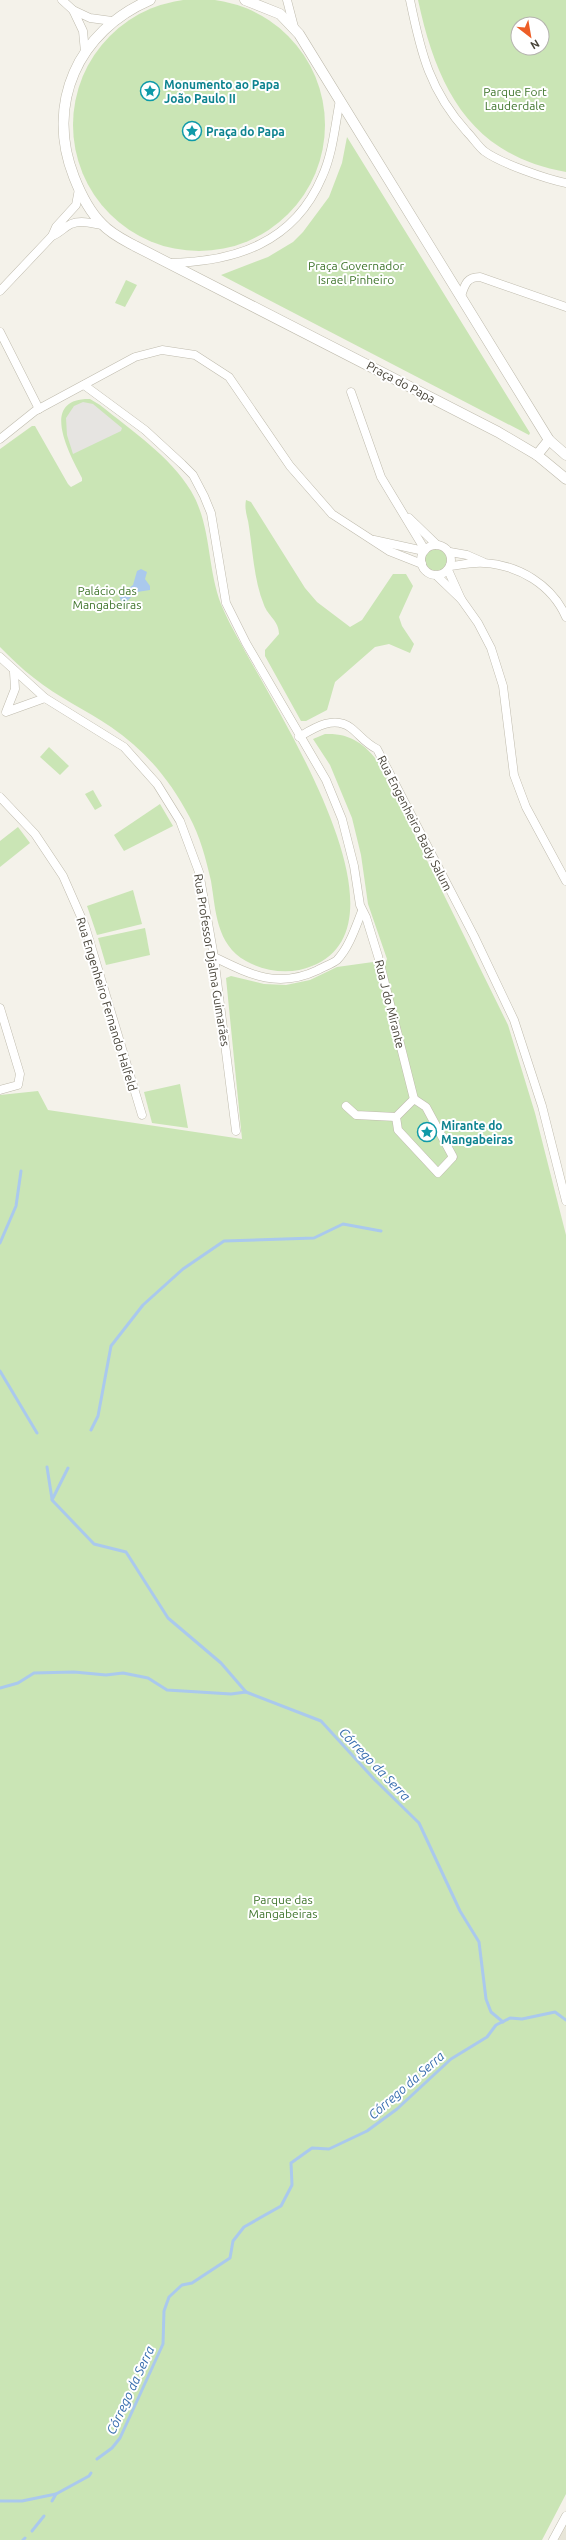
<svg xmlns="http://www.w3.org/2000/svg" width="566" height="2540" font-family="Ubuntu,sans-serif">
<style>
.residential{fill:#e7e5d8}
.green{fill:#cae5b5;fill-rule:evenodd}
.parking{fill:#e6e4e1}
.water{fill:#aac9ed}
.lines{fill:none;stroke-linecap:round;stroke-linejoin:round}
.stream{stroke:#aac9ed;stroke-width:3}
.minor-casing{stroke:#bfbbad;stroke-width:9}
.tertiary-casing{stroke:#bfbbad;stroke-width:11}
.minor{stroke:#fff;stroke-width:8}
.tertiary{stroke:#fff;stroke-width:10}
.labels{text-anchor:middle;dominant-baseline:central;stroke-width:4;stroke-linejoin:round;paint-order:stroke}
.culture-label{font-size:12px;font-weight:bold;fill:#0d838f;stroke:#fff;text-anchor:start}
.park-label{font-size:12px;fill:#41762e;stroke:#fff}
.street-label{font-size:12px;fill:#474338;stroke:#fff}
.water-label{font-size:13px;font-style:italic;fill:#376dae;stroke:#fff}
</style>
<rect width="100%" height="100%" fill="#f4f2ea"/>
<!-- residential -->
<path class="residential" d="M566 2524V2540H558Z"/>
<!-- green -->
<g class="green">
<circle cx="199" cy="125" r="126"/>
<path d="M418 0H566V172C470 155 437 88 418 0ZM518 24H542V48H518Z"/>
<path d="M347 137 530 433 529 435 221 275 268 257 293 242 303 232 329 197 342 163Z"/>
<path d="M126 280 137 285 125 307 115 303Z"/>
<path d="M90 399 100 405C132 431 170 456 191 491 213 528 206 572 224 611 252 676 426 920 312 966 292 975 265 972 246 961 216 944 216 911 211 881 206 859 200 836 189 816 170 780 145 750 111 727 86 710 57 697 34 678 22 669 11 658 0 647V449L32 426H35L68 484 71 487 82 481V478C70 455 38 398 90 399Z"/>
<path d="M246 500 251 502 305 588 317 602 350 627 362 620 393 574H406L413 586 399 617 402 626 414 644 410 653 389 644 375 647 335 682 327 710 306 721H301L265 656V650L279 634C279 621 268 616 264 605 254 580 253 553 249 527 248 517 244 511 246 500Z"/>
<circle cx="436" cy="560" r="11"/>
<path d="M325 734C350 733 364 743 379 763L508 1025 535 1113 566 1235V2494L542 2540H0V1095L38 1091 48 1110 242 1139 226 978 231 976 264 984 286 985 310 980 337 967 373 962 381 966 385 964 387 959 368 904 361 855 352 818 330 765 313 739Z"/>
<path d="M49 747 69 766 60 775 40 757Z"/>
<path d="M93 790 102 806 95 810 85 794Z"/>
<path d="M160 804 173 826 124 851 114 835Z"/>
<path d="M18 827 30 843 0 867V841Z"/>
<path d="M133 890 142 924 97 935 87 906Z"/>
<path d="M145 928 150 955 106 965 98 938Z"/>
<path d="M180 1084 188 1128 152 1123 144 1092Z"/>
</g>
<!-- parking -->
<path class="parking" d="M83 402 93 404 122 428 121 431 73 454 67 435 66 418 74 406Z"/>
<!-- water -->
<path class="water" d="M141 569 147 572 145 579 150 586V590L137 592 127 601H121L119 595 133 585 137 571Z"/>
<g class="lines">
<!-- stream -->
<g class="stream">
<path d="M0 1243 16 1206 21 1171"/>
<path d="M0 1371 37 1433"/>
<path d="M91 1430 98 1416 111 1346 143 1305 183 1269 224 1241 314 1238 343 1224 381 1231"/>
<path d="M47 1467 52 1499"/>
<path d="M68 1468 52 1500 94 1544 126 1552 168 1618 221 1663 246 1692"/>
<path d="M0 1688 18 1683 34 1673 74 1672 106 1675 123 1673 148 1678 167 1690 231 1694 246 1692 321 1721 374 1779 419 1823 460 1911 479 1942 486 1999 491 2012 503 2022"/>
<path d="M97 2459 112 2448 120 2438 163 2344 164 2311 169 2297 182 2285 192 2283 230 2258 233 2241 244 2227 281 2206 292 2185 291 2163 312 2148 329 2149 367 2131 397 2109 451 2059 487 2037 496 2025 510 2018 522 2019 555 2012 566 2020"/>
<path d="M0 2501H22L56 2494"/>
<path d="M52 2501 56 2494 89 2476 91 2473"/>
<path d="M32 2531 44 2516"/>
<path d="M23 2540 25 2538"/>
</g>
<!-- minor casing -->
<g class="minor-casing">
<g id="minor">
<path d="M62 0 73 10"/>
<path d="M287 0 294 27"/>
<path d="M410 0C421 54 430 91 467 132 473 138 478 146 484 151 500 163 546 179 566 183"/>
<path d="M85 52 83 31 73 10 90 18 112 21"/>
<path d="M79 189 76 205 56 227 52 236C60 233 63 228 71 224 80 220 92 223 102 225"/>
<path d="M168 263C235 262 294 243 322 177 333 153 335 125 340 100"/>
<path d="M0 291 52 236"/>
<path d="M461 296C465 284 467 277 480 277L566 307"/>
<path d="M0 332 39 409"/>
<path d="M84 385 145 430 182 464 193 475 204 496 211 513 226 603 246 643 326 780 342 819 354 866 360 905 366 917 378 956 414 1099"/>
<path d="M351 392 381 477 425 550"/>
<path d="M0 439 35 411 135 357 162 350 195 355 229 377 290 466 332 514 389 551 422 564"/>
<path d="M409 518 437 545"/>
<path d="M374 540 424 551"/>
<circle cx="436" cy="560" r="15"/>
<path d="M450 552 467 555 483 562"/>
<path d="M450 566C461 565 473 562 484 563 519 565 552 585 566 617"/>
<path d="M448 570 461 599 478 623 491 648 503 686 514 775 526 807 566 881"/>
<path d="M436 575 461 599"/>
<path d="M0 657 45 698 124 747 157 784 180 821 199 872 214 957 236 1131"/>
<path d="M14 672 15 689 6 712 45 698"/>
<path d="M299 737C314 728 334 715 351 728 360 735 366 744 377 749L474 936 514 1020 542 1106 566 1201"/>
<path d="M0 797 35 834 63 876 85 926 142 1115"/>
<path d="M214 957C251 975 278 989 318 970 323 967 332 964 337 960 349 948 356 926 362 911"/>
<path d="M0 1008 20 1074 18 1085 0 1090"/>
<path d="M414 1099 426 1107 453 1157 438 1173 398 1130 396 1117Z"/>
<path d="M346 1106 356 1115 396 1117"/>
<path d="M553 2540 566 2516"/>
</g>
</g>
<!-- tertiary casing -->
<g class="tertiary-casing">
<g id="tertiary">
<path d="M150 0C78 31 45 104 74 177 81 195 89 211 102 224 111 234 124 240 135 246L498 432 537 455 566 479"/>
<path d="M245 0 280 14 299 34 549 440 566 455"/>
<path d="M537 455 549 440"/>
</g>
</g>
<!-- minor -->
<use href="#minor" class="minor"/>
<!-- tertiary -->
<use href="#tertiary" class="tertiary"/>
</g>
<!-- icons -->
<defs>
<g id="sight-ring" transform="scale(1)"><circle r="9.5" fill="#fff" stroke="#0f9aa8" stroke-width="1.5"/><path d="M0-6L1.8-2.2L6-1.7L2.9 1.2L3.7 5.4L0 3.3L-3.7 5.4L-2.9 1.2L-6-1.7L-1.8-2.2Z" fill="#0f9aa8"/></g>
</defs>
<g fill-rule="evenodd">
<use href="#sight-ring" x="150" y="91"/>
<use href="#sight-ring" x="192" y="131"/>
<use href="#sight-ring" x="427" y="1132"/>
</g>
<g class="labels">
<!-- culture labels -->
<g class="culture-label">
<text x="164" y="84">Monumento ao Papa<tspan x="164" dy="14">João Paulo II</tspan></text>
<text x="206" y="131">Praça do Papa</text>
<text x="441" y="1125">Mirante do<tspan x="441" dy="14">Mangabeiras</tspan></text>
</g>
<!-- park labels -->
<g class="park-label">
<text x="515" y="91">Parque Fort<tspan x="515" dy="14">Lauderdale</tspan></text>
<text x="356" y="265">Praça Governador<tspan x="356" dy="14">Israel Pinheiro</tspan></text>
<text x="107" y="590">Palácio das<tspan x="107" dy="14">Mangabeiras</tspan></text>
<text x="283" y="1899">Parque das<tspan x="283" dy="14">Mangabeiras</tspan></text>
</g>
<!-- street labels -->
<g class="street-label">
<text transform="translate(401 382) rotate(28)">Praça do Papa</text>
<text transform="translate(415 823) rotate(63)">Rua Engenheiro Bady Salum</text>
<text transform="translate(212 960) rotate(81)">Rua Professor Djalma Guimarães</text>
<text transform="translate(107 1004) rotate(73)">Rua Engenheiro Fernando Halfeld</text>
<text transform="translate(390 1004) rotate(76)">Rua J do Mirante</text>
</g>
<!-- water labels -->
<g class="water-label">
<text transform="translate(375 1764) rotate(46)">Córrego da Serra</text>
<text transform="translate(406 2085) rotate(-41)">Córrego da Serra</text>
<text transform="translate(130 2390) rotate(-65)">Córrego da Serra</text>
</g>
</g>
<!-- north arrow -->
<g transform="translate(530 36) rotate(149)"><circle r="19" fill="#ffffff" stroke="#b5b4af"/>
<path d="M0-3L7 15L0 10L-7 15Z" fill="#ed5e27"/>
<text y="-6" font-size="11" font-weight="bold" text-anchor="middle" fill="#474338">N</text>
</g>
</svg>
